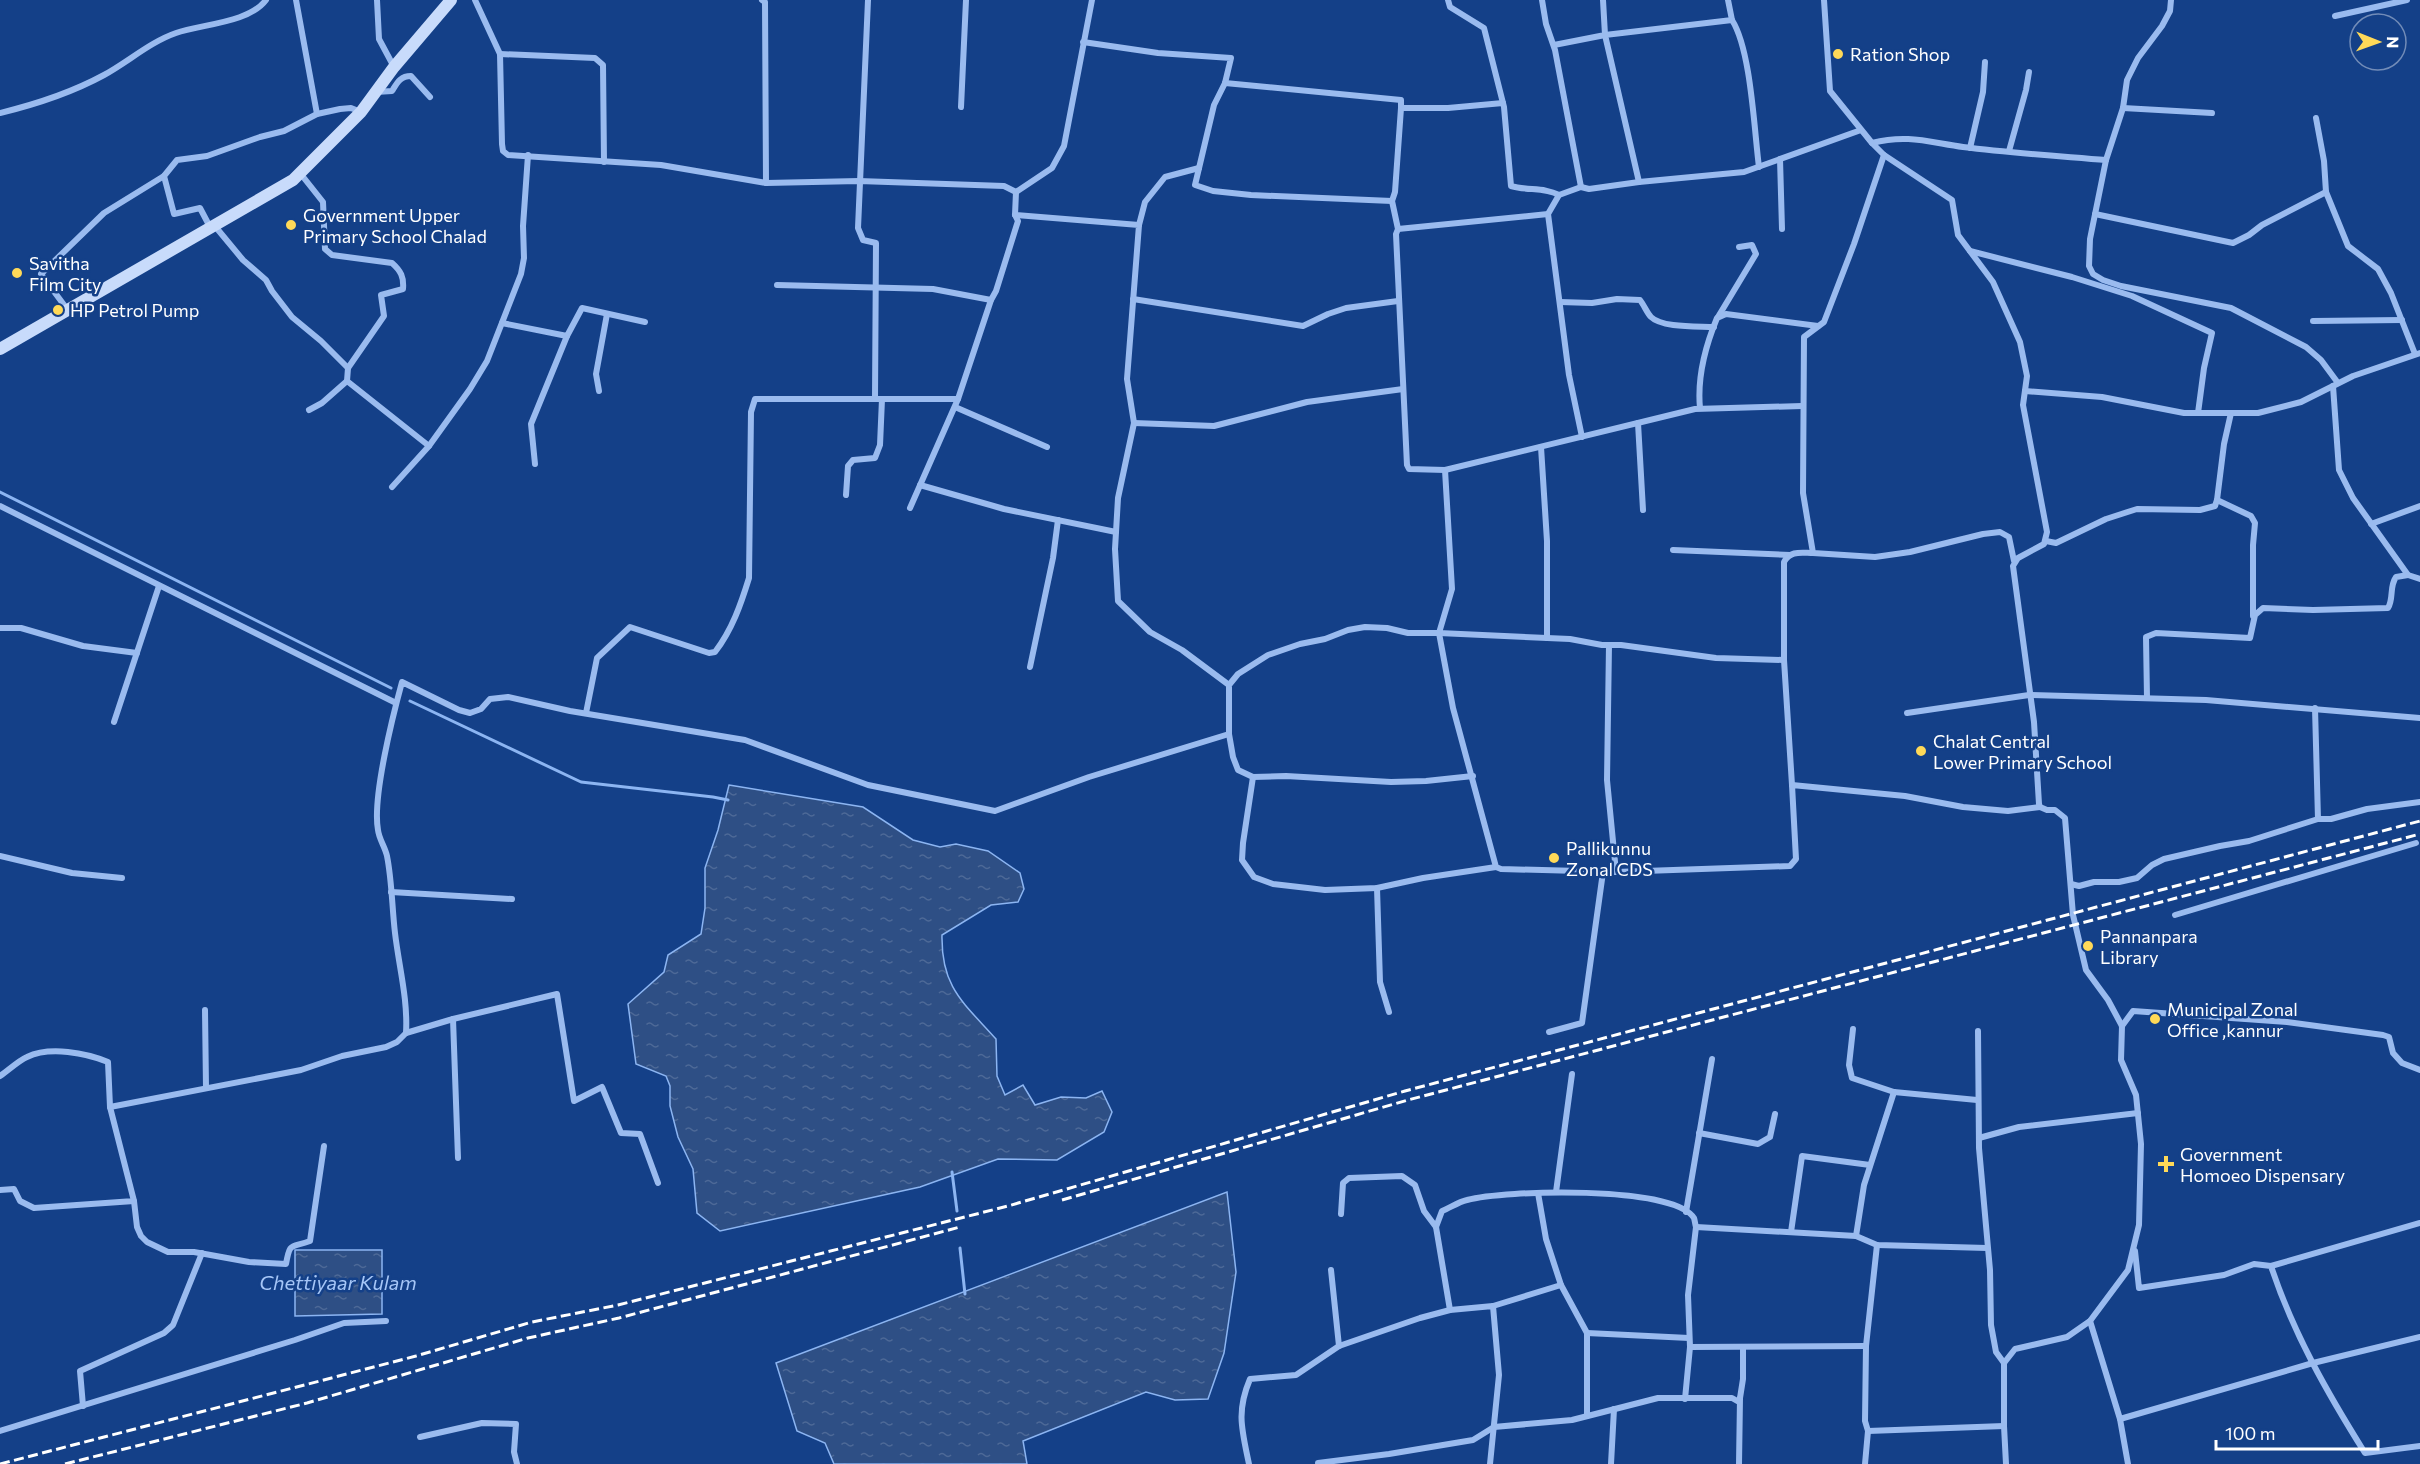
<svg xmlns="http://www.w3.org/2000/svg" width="2420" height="1464" font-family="Commissioner,sans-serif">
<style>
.water{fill:url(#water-ripples);stroke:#8cb5f2;stroke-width:1.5}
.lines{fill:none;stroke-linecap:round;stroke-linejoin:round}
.stream{stroke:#8cb5f2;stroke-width:3}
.minor{stroke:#9abbef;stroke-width:6}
.secondary{stroke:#c8dbfb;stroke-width:12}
.rail{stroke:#fff;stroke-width:3;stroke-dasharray:10 4.5;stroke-linecap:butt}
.poi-dot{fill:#ffd958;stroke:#144088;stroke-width:2}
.labels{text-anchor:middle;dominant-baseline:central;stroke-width:5;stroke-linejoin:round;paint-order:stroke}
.poi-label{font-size:18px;fill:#fff;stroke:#144088;text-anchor:start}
.water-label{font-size:20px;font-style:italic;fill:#a6c6f7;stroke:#144088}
</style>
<defs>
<pattern id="water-ripples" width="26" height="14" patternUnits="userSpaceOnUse" patternTransform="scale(1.5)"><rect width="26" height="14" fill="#2e4f85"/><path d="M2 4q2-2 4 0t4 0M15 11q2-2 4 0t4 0" fill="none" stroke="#4d6997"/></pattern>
</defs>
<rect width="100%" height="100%" fill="#144088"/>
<!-- water -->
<g class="water">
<path d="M729 785 863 807 913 840 940 847 956 844 988 851 1020 873 1024 889 1018 902 991 905 942 935C941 988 964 1003 996 1039L997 1076 1005 1095 1023 1085 1035 1105 1061 1097 1086 1098 1102 1091 1112 1112 1104 1132 1057 1160 998 1159 920 1187 720 1231 697 1213 693 1169 678 1137 670 1106V1086L666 1076 636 1064 628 1004 664 972 668 955 701 934 705 908V868L718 830Z"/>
<path d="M1227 1192 1236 1272 1224 1353 1208 1399 1175 1400 1146 1392 1023 1441 1027 1464H834L825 1443 797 1431 776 1363Z"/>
<path d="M295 1250H382V1314L295 1316Z"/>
</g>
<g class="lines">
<!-- stream -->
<g class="stream">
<path d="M0 492 391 688"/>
<path d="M410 701 581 782 713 797 728 800"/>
<path d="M952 1172 957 1211"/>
<path d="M960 1248 965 1294"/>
</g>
<!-- minor -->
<g class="minor">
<path d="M296 0 317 114"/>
<path d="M377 0 379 39 394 67"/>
<path d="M475 0 500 54 502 144 503 151 508 155 661 165 766 183 859 181 1004 186 1016 192"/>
<path d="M762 0 765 2 766 183"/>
<path d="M868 0 858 228 863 240 876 243 875 399"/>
<path d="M1448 0 1450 7 1484 28 1504 107 1511 186C1528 191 1544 187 1559 195"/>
<path d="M1542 0 1546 24 1555 50 1581 187"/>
<path d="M1824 0 1830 91 1872 143 1884 155 1854 244 1824 322 1804 337 1803 493 1813 553 1875 557 1910 552 1983 534 2000 532 2009 537 2014 561"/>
<path d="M2171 0 2170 11 2162 26 2138 58 2127 80 2123 108 2106 160 2090 239 2089 266 2093 274 2103 280 2121 286 2231 308 2306 347 2321 360 2338 383"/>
<path d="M2335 16 2407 0"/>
<path d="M1732 20C1751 50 1754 129 1759 167"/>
<path d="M1083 42 1158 53 1231 58 1225 83 1214 105 1195 185 1213 191 1251 195 1392 201"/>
<path d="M1554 45 1605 35 1603 0"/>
<path d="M500 54 595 58 603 65 604 162"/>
<path d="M1225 83 1401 100V108H1448L1503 103"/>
<path d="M376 92 392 91C397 83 400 76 411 76L430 97"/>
<path d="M961 107 966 0"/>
<path d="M1401 108 1395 192 1392 201 1398 229 1396 234 1407 465 1409 469 1445 470 1695 409 1802 406"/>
<path d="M2123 108 2212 113"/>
<path d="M0 113C37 104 71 93 104 75 128 62 150 42 176 33 202 24 249 23 266 0"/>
<path d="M2316 118 2324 161 2326 192"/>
<path d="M1872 143C1907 134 1928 142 1963 147 2010 153 2058 156 2106 160"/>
<path d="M1970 148 1983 92 1985 62"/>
<path d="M2009 151 2026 90 2029 72"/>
<path d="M1884 155 1952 200 1958 235 1993 282 2020 342 2027 376 2023 405 2047 532 2044 544 2018 558 2013 566 2034 722 2039 804 2040 807 2047 810H2055L2065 818 2073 915 2086 970 2108 1000 2122 1026 2121 1060 2136 1095 2141 1144 2139 1225 2128 1270 2090 1321 2067 1337 2015 1349 2004 1363V1426L2006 1464"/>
<path d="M1780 159 1782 229"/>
<path d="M300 173 323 202 325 249 332 255 392 263C401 271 404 277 403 289L381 295 384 316 348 368 347 381 429 446"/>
<path d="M1639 182 1605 35 1732 20 1728 0"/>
<path d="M1016 192 1015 215 1139 225 1127 379 1134 423 1118 498 1115 549 1118 601 1150 632 1182 650 1229 685"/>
<path d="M1016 192 1052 168 1064 146 1092 0"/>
<path d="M2095 214 2233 243 2249 235 2262 225 2326 192 2348 246 2378 269 2391 293 2415 354"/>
<path d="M214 225 243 260 266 280 272 291 292 317 321 341 348 368"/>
<path d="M1139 225 1145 202 1165 177 1199 168"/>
<path d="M210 227 200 208 174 214 164 176 177 160 207 156 260 137 284 131 317 114 340 109 351 108 361 112"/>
<path d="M1398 229 1548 214"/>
<path d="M1970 251 2072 277 2132 296 2212 333 2204 368 2198 413"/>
<path d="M777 285 933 289 991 300"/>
<path d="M1133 299 1303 326 1328 314 1346 308 1398 301"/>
<path d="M1560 302 1592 303 1617 299 1640 300C1644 305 1647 313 1651 317 1662 328 1698 326 1714 327"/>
<path d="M67 309 41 274 104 213 164 176"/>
<path d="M1718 317 1756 254 1752 245 1739 247"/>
<path d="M2313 321 2402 320"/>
<path d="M502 323 567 336 582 308 645 322"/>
<path d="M2333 386 2339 470 2353 498 2408 575 2420 579"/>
<path d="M599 391 596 374 607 314"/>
<path d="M2025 391 2102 397 2184 413H2258L2301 402 2353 376 2420 353"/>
<path d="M955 407 1047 447"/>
<path d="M1700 408C1697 377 1705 347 1717 318L1726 314 1818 326"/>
<path d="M309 410 322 403 347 381"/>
<path d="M2231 413 2224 444 2217 500 2251 516 2255 523 2253 545V616"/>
<path d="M1134 423 1214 426 1307 402 1403 389"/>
<path d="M1638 423 1643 510"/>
<path d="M1582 437 1569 375 1548 214 1559 195 1581 187 1589 189 1639 182 1744 172 1861 130"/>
<path d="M1541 447 1547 541V638"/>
<path d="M535 464 531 424 567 336"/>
<path d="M1445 470 1452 589 1439 633 1570 639 1602 645H1621L1716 658 1784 660"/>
<path d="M920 485 1004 509 1116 532"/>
<path d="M392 487 429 446 470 389 487 361 521 274 524 258 523 226 528 155"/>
<path d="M846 495 848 466 853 460 875 458 880 445 882 399"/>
<path d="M0 506 396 703"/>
<path d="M910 508 958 399"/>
<path d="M2371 524 2420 506"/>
<path d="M2046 541 2056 543 2106 519 2137 509 2200 510 2215 506 2217 500"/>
<path d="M1673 550 1790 555"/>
<path d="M0 628H21L83 646 137 653"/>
<path d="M1609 645 1607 780 1616 872"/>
<path d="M1030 667 1053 558 1058 520"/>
<path d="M2147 698 2146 637 2156 633 2250 638 2255 615 2263 608 2313 610 2388 608C2394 598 2389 587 2396 577L2408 575"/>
<path d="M2315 708 2318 819"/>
<path d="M586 713 597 658 630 627 709 653 715 652C732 630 741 604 749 578L751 412 755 399H958L991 300 996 291 1018 221 1015 215"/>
<path d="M1907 713 2029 695 2206 700 2420 718"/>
<path d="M114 722 159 586"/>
<path d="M1229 734 1233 757 1238 770 1253 777 1286 776 1391 782 1426 781 1473 776"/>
<path d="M1253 777 1243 843 1242 860 1254 877 1273 884 1325 890 1377 888 1423 878 1496 867"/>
<path d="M1792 785 1784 660V562C1790 550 1802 553 1813 553"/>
<path d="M0 856 72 873 122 878"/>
<path d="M2071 884 2079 886 2094 882H2119L2137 878 2152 865 2164 859 2220 846 2249 841 2318 819H2331L2367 809 2420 802"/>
<path d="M1377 888 1380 982 1389 1012"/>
<path d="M391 892 512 899"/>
<path d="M2175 915 2416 843"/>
<path d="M205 1010 206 1088"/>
<path d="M453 1019 458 1158"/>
<path d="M2122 1026 2133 1011 2287 1022 2383 1035 2389 1037 2393 1053 2402 1063 2420 1070"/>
<path d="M1853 1029 1849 1065 1852 1078 1894 1092"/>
<path d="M1978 1031 1979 1148 1990 1270 1991 1325 1996 1352 2004 1363"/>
<path d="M1549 1032 1582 1023 1603 872"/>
<path d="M406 1033 453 1019 557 994 574 1101 602 1087 621 1133 640 1134 658 1183"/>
<path d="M0 1076C9 1070 18 1061 27 1057 50 1046 86 1053 108 1062L110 1107"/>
<path d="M1977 1100 1894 1092 1864 1185 1856 1236 1877 1245 1987 1248"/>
<path d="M1699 1133 1758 1144 1770 1137 1775 1114"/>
<path d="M1979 1138 2019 1127 2138 1113"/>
<path d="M0 1190 14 1189 20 1201 34 1208 134 1201 110 1107 301 1070 342 1056 386 1047 397 1042 406 1033C408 999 399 967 395 933 392 908 392 881 387 856 385 847 379 839 378 830 372 798 393 715 402 682L459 710 470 713 481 709 490 699 508 697 570 711 745 740 868 785 995 811 1089 777 1229 734V685L1238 674 1268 655 1300 644 1325 639 1348 630 1365 627 1387 628 1408 633H1439L1453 708 1496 867 1501 869 1616 872 1790 866 1796 859 1792 785 1905 796 1963 807 2008 811 2040 807"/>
<path d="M1556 1192 1572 1074"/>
<path d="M1538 1193 1546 1239 1561 1285 1587 1333V1416"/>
<path d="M134 1201 137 1227 141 1236 147 1242 168 1252H194L249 1262 286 1264C290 1241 291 1248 310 1241L324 1146"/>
<path d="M1686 1212 1712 1059"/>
<path d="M1341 1214 1343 1183 1349 1178 1402 1176 1415 1185 1424 1211 1436 1227"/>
<path d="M1696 1227 1856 1236"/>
<path d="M1791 1232 1802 1156 1870 1165"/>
<path d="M2135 1251 2139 1288 2224 1275 2254 1264 2271 1266C2293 1333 2328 1394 2365 1453L2420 1446"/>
<path d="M2271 1266 2420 1223"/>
<path d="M1331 1270 1339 1346"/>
<path d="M1493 1306 1561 1285"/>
<path d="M1450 1310 1436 1227 1442 1211C1450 1208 1458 1202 1467 1200 1503 1190 1673 1185 1694 1218 1695 1221 1695 1224 1696 1227L1688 1295 1690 1347 1685 1399"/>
<path d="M2090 1321 2120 1419 2128 1464"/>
<path d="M1587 1333 1689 1338"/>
<path d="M1690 1347 1866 1346"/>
<path d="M1740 1398 1743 1379V1348"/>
<path d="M83 1406 80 1371 164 1333 173 1325 202 1253"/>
<path d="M2120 1419 2313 1363 2420 1337"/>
<path d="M0 1431 295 1340 344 1323 386 1321"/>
<path d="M1868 1431 2004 1426"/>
<path d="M420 1437 482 1423 516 1424 514 1452 517 1464"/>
<path d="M1318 1463 1389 1454 1473 1440 1494 1427 1572 1420 1658 1398H1732L1739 1402 1740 1398 1739 1464"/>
<path d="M1249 1464C1242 1430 1236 1412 1250 1379L1296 1375 1339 1346 1420 1318 1450 1310 1493 1306 1499 1375 1490 1464"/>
<path d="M1611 1464 1614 1409"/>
<path d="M1865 1464 1868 1431 1865 1421 1866 1346 1877 1245"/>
</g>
<!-- secondary -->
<path class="secondary" d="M0 349 293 180 361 112 394 67 451 0"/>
<!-- rail -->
<g class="rail">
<path d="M1062 1200 1408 1100 2420 834"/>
<path d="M0 1464 416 1356 532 1322 618 1305 1008 1206 1405 1091 2420 821"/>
<path d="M65 1464 307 1403 528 1338 619 1318 960 1227"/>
</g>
</g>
<!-- markers -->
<g class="poi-dot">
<circle cx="1838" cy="54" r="6"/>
<circle cx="291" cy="225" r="6"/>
<circle cx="17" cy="273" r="6"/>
<circle cx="58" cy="310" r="6"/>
<circle cx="1921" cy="751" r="6"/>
<circle cx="1554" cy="858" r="6"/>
<circle cx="2088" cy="946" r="6"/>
<circle cx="2155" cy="1019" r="6"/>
<path d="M2163 1155h6v6h6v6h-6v6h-6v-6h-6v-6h6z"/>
</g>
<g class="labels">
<!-- poi labels -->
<g class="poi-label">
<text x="1850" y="54">Ration Shop</text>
<text x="303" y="215">Government Upper<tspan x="303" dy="21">Primary School Chalad</tspan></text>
<text x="29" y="263">Savitha<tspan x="29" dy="21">Film City</tspan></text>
<text x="70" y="310">HP Petrol Pump</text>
<text x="1933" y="741">Chalat Central<tspan x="1933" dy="21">Lower Primary School</tspan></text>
<text x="1566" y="848">Pallikunnu<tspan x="1566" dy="21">Zonal CDS</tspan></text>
<text x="2100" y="936">Pannanpara<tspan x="2100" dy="21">Library</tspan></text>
<text x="2167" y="1009">Municipal Zonal<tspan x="2167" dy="21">Office ,kannur</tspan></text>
<text x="2180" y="1154">Government<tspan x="2180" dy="21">Homoeo Dispensary</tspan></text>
</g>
<!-- water labels -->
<g class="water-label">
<text x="338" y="1282">Chettiyaar Kulam</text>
</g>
</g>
<!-- north arrow -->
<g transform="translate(2378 42) rotate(91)"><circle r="28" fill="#144088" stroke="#728cb8" stroke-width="1.5"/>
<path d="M0-4.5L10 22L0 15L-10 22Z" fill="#ffd958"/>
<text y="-9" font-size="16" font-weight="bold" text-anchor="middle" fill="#ffffff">N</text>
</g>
<!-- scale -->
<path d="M2216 1440v9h162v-9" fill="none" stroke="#ffffff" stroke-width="3"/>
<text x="2225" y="1440" font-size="18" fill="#ffffff" stroke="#144088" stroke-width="4.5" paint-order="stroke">100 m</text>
</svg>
